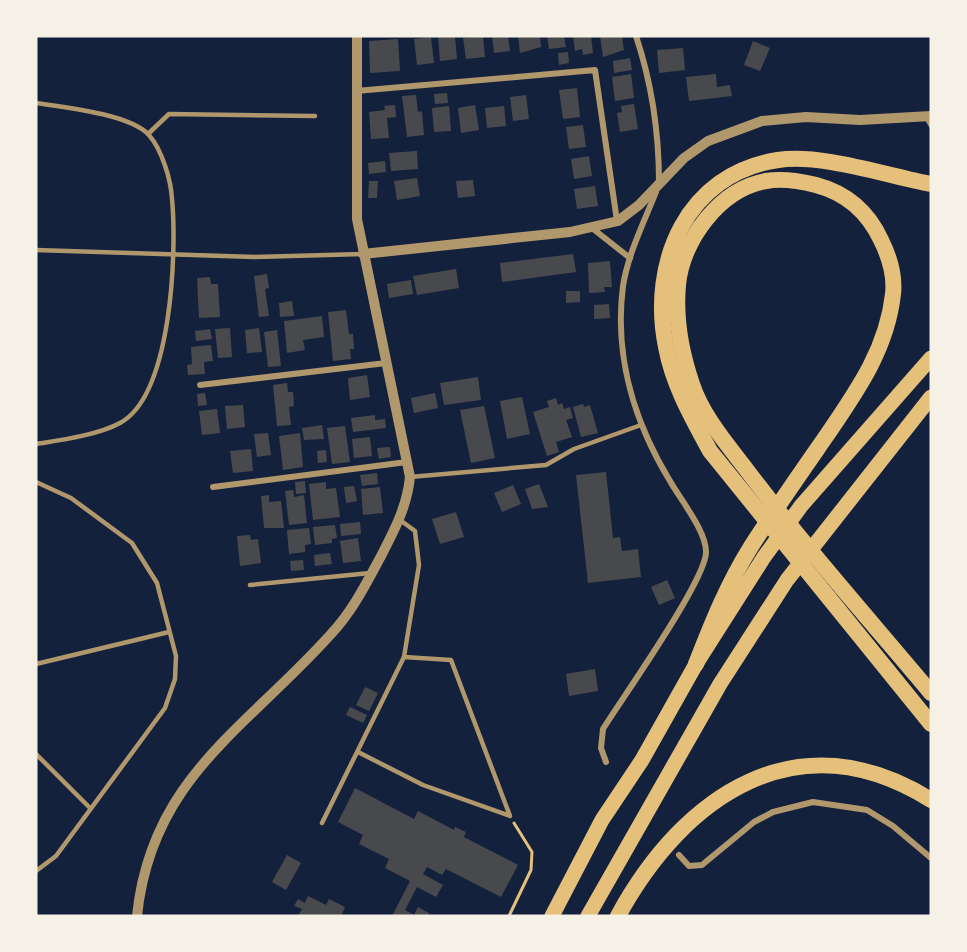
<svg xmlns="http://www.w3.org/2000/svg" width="967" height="952" font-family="'IBM Plex Sans',sans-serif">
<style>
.building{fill:#48494c}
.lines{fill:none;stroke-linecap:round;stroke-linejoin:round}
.path{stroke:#e5c07b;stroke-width:3}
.service{stroke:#b1986c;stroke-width:4.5}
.minor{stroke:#b1986c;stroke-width:6}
.tertiary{stroke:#b1986c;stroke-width:10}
.trunk{stroke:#e5c07b;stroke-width:15}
.motorway{stroke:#e5c07b;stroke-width:16}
</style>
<rect width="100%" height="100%" fill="#14213d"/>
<!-- building -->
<g class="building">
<path d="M438 36H455L457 59 440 61Z"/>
<path d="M483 36 485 57 466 59 463 38Z"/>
<path d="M492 36H508L510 51 494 53Z"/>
<path d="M518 36H540L541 47 520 53Z"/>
<path d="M547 36H564L566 47 549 49Z"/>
<path d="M573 36H591L593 53 583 55 582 49 575 51Z"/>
<path d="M600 36 622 37 624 50 603 57Z"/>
<path d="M431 37 434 63 417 65 414 39Z"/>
<path d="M398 39 400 71 370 73 369 41Z"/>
<path d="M753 41 770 48 760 71 744 65Z"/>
<path d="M683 48 685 70 659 73 657 50Z"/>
<path d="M568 52 569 63 559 65 558 53Z"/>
<path d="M630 58 632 70 614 73 613 61Z"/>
<path d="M631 74 634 98 615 101 612 77Z"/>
<path d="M716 74 717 87 730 85 732 96 689 101 686 77Z"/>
<path d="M577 88 580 117 563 119 559 90Z"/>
<path d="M447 93 448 103 435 104 434 94Z"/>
<path d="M416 95 418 112 422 111 424 135 407 137 402 96Z"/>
<path d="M526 95 529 119 513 121 510 97Z"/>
<path d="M634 104 638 129 620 132 617 113 622 112 621 106Z"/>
<path d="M395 105 396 117 387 118 389 138 371 139 369 112 385 110 384 106Z"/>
<path d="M475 105 479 130 461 133 458 108Z"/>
<path d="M449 106 451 131 434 132 432 108Z"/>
<path d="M504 106 506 126 487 128 485 108Z"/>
<path d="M583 125 586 147 569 149 566 127Z"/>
<path d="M417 151 418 169 391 171 389 153Z"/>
<path d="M589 156 592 176 574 179 571 159Z"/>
<path d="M385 161 386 172 369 174 368 163Z"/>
<path d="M417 178 420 196 397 200 394 181Z"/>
<path d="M473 180 475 196 458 198 456 181Z"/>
<path d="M369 181H378L377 198H368Z"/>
<path d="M595 186 598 206 577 209 574 189Z"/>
<path d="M573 254 576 272 502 282 500 263Z"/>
<path d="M610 261 612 287H604L605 292 589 293 588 263Z"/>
<path d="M456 269 459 288 417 295 413 276Z"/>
<path d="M267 274 269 288 265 289 269 316 259 317 254 276Z"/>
<path d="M210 277 211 284H218L220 317 199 318 197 278Z"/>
<path d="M411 280 413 294 389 298 387 284Z"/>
<path d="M566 291H580V302L566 303Z"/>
<path d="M292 301 294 316 280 317 279 303Z"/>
<path d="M609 304 610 318 594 319V305Z"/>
<path d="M346 310 349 334H353L354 349H350L351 359 333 361 328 312Z"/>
<path d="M322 316 324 337 303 340 305 350 287 353 284 321Z"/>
<path d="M230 328 232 357 218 358 215 329Z"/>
<path d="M259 328 262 352 247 353 245 330Z"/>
<path d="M210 329 212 339 196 341 195 331Z"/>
<path d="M277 330 281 366 268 367 264 332Z"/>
<path d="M211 345 213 361 204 362 205 374 188 375 187 365 192 364 191 347Z"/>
<path d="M367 375 370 397 350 400 348 378Z"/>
<path d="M478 377 481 400 444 405 440 383Z"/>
<path d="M287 383 288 392H293L294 406 289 407 291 425 277 426 273 385Z"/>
<path d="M205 393 207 405 198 406 197 394Z"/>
<path d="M435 393 438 408 414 413 411 398Z"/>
<path d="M522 397 530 434 507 439 500 401Z"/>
<path d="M556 398 558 405 562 403 564 409 570 407 573 418 566 420 572 437 556 442 559 452 547 456 533 412 549 407 547 401Z"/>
<path d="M583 404 584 407 590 405 598 433 581 437 573 407Z"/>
<path d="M243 405 245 427 227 429 225 406Z"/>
<path d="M484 406 495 458 471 463 460 410Z"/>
<path d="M217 409 220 433 202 435 199 411Z"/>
<path d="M375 415V420L385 419 386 428 353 432 351 418Z"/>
<path d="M322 425 324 439 304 440 302 428Z"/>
<path d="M345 426 350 462 332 464 327 428Z"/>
<path d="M268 433 271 455 257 457 254 434Z"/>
<path d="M300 433 303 467 283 470 279 436Z"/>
<path d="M370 437 372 456 354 458 352 439Z"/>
<path d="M390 447 391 457 379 459 377 448Z"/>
<path d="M251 449 253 471 233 473 230 451Z"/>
<path d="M326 450 327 462 318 463 317 451Z"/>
<path d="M606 472 613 538 620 537 622 551 638 549 641 577 588 583 576 475Z"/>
<path d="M377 473 378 484 362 486 360 475Z"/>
<path d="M305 481 306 493 296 494 295 482Z"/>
<path d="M326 482V489L336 488 340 517 313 520 309 484Z"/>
<path d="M539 484 548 507 532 509 525 489Z"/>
<path d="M513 485 521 504 502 512 494 493Z"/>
<path d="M354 486 357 501 346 503 344 487Z"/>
<path d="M380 487 383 513 363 515 361 489Z"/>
<path d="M293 490 294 497 304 495 307 523 289 525 285 491Z"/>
<path d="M269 495V502L281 501 284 528H264L261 496Z"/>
<path d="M456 512 464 537 440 544 432 519Z"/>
<path d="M360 522 361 534 341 536 340 524Z"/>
<path d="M335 525 337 538 332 539V543L315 545 313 527Z"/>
<path d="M309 528 311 544 305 545V552L289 554 287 530Z"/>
<path d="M250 535 251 540 258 539 261 563 240 566 237 536Z"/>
<path d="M358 538 361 561 343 563 340 541Z"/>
<path d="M330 553 332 564 315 566 314 555Z"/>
<path d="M303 560 304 570 291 571 290 561Z"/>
<path d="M667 580 675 598 659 605 651 587Z"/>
<path d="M595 669 598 691 569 696 566 674Z"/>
<path d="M365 687 378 693 369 711 356 705Z"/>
<path d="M350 707 367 715 363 723 346 715Z"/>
<path d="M355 788 414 819 418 811 454 830 455 827 466 832 464 837 518 865 501 897 446 869 442 875 427 867 423 874 443 885 436 897 417 887 405 910 414 915 418 907 429 913 428 916H392L410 881 385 868 389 859 359 844 363 835 338 822Z"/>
<path d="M287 855 301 863 286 890 272 882Z"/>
<path d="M308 896 326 905 329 899 345 907 341 916H298L302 909 294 906 298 899 305 903Z"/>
</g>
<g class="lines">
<!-- path -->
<path class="path" d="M509 916 531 870 532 852 514 823"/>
<!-- service -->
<g class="service">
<path d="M36 103C63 107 130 114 149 135 162 150 171 180 172 199 177 251 172 395 120 423 98 435 61 440 36 444"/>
<path d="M926 117 931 126"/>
<path d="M148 134 169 114 315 116"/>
<path d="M36 250 255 257 363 254"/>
<path d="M410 477 546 465 574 449 641 425"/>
<path d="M36 482 71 498 132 543 157 583 176 656 175 679 165 708 56 856 36 871"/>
<path d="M250 585 370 573"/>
<path d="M36 664 169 632"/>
<path d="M358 752 423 785 510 816 451 660 404 657"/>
<path d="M36 754 90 808"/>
<path d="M322 823 404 657 419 565 415 531 400 520"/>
</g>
<!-- minor -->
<g class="minor">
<path d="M636 36C652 84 659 132 659 183"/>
<path d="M356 91 595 70 617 221"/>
<path d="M592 228 630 258"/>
<path d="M200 385 386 363"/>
<path d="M213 487 407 462"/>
<path d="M606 762 601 748 603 729C623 697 704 583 706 553 707 532 680 499 670 481 634 422 614 355 623 286 628 254 644 222 656 192"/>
<path d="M679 855 689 866 702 865 754 822 773 812 813 802 867 810 893 826 931 858"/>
</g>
<!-- tertiary -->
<g class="tertiary">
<path d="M363 254 570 232 618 221 639 205 684 158 708 141 762 121 806 117 860 120 931 116"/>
<path d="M137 916C151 778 247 728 331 634 352 612 366 584 380 558 394 531 407 507 410 477L357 219V36"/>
</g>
<!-- trunk -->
<g class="trunk">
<path d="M552 916 602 820 642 760 696 664 764 557 801 506 931 358"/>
<path d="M588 916 720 684 787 580 931 397"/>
</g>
<!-- motorway -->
<g class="motorway">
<path d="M931 184C888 176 820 153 778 160 686 174 649 263 666 347 673 385 692 418 710 451L931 724"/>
<path d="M696 664C712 623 728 583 752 545 776 508 802 471 827 435 857 391 887 349 893 294 895 276 889 256 881 240 868 212 846 193 816 185 800 181 783 178 766 181 720 189 682 240 678 285 675 319 681 352 692 384 702 415 727 444 746 469 804 546 869 619 931 693"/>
<path d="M618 916C684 795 798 717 931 800"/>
</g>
</g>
<!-- border -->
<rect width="967" height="952" fill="none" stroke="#f6f1e7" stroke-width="75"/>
</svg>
